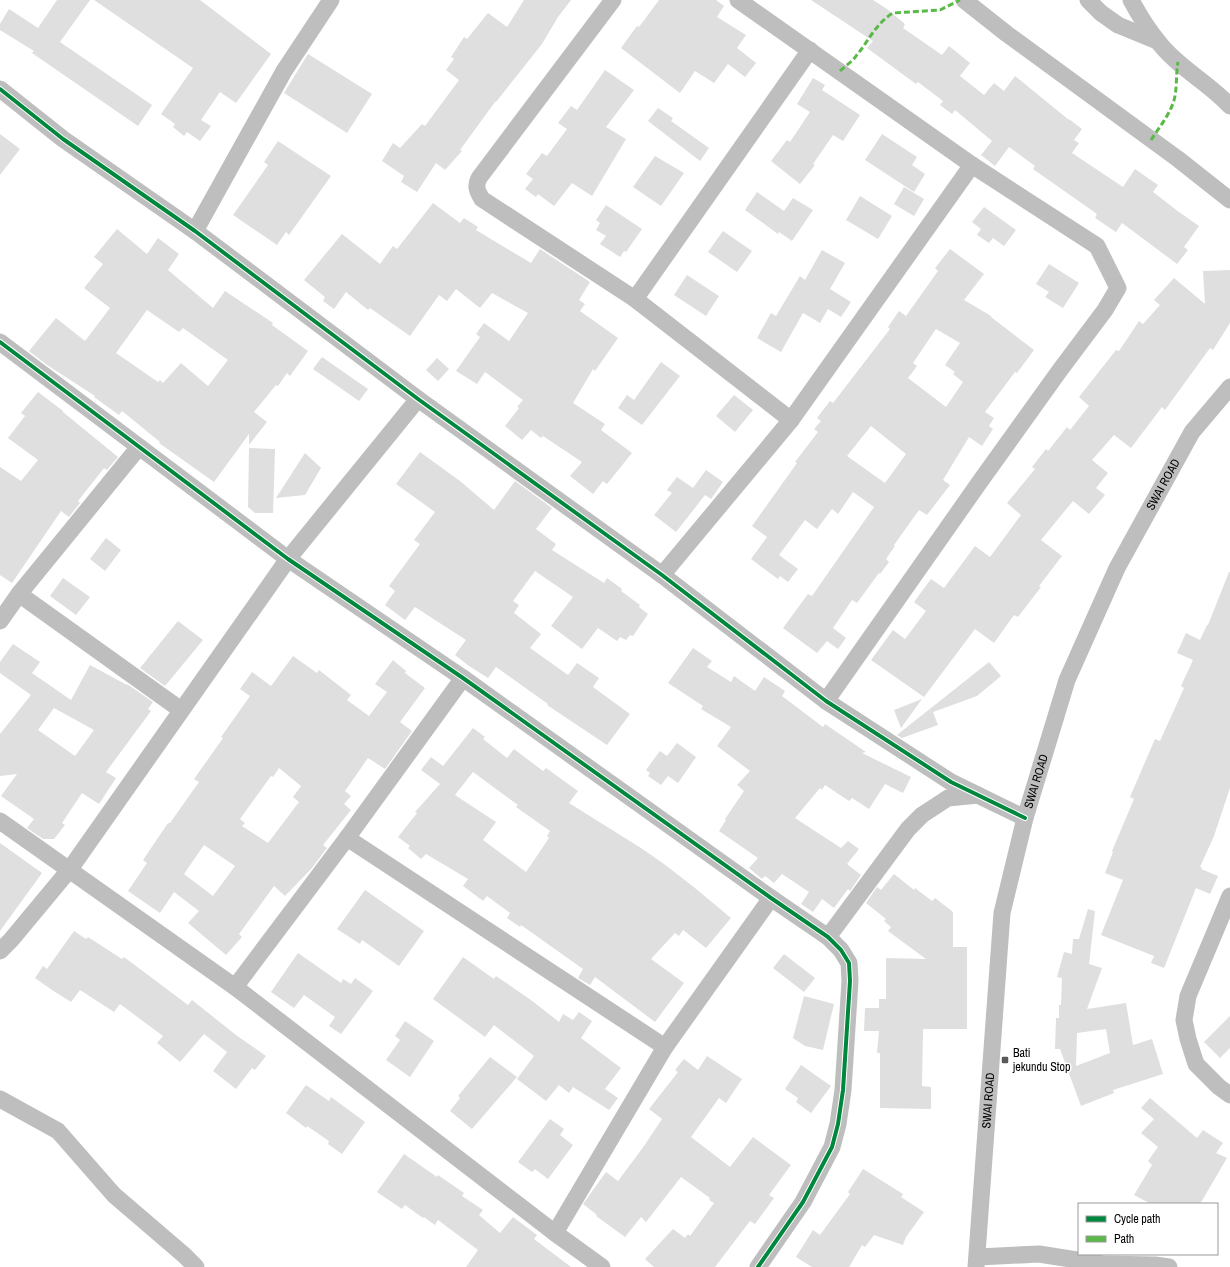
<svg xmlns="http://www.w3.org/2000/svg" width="1230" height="1267" font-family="'Archivo Narrow',sans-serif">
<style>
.building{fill:#dfdfdf;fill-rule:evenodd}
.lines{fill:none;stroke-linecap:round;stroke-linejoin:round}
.minor{stroke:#bebebe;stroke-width:17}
.quiet{stroke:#58b947;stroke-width:3;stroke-dasharray:6 3;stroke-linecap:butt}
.cycleway-casing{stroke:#fff;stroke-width:6}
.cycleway{stroke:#00873e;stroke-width:4}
.poi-dot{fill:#595959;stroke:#fff;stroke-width:1.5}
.labels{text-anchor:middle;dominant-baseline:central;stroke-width:3;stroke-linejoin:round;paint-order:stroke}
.street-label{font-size:12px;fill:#000;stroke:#fff}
.poi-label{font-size:12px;fill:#000;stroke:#fff;text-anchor:start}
</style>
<rect width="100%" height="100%" fill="#fff"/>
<!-- building -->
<g class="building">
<path d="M57 0H90L60 42 152 105 138 126 32 53 34 51 0 30V24L9 9 38 28Z"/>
<path d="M94 0H200L271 54 236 103 220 92 201 120 211 126 200 141 187 132 184 136 173 127 175 124 161 114 193 68Z"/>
<path d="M524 0H571L558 17 542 44 496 102H495L460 150 462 151 445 170 436 163 417 192 401 182 404 176 382 161 393 143 400 148 422 124 425 126 459 80 446 70 454 59 451 57 464 37 467 39 488 13 507 27Z"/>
<path d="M659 0H716L724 6 717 17 746 35 737 48 756 63 745 77 728 64 714 83 695 71 680 93 621 48 637 26 639 27Z"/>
<path d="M811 0H873L887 9 905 24 903 28 942 55 949 46 970 63 960 76 984 95 994 83 1004 91 1015 76 1069 120V119L1082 129 1074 140 1079 143 1072 153 1123 187 1135 169 1158 185 1153 192 1179 212 1199 226 1184 247 1188 250 1177 264 1122 223 1116 232 1095 218 1097 214 1033 169 1035 166 1009 147 995 166 981 155 992 141 955 110 952 114 940 105 943 101 918 82 916 84 867 48 873 41Z"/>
<path d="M308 54 372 94 347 133 284 93Z"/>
<path d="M605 70 634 90 606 127 626 139 592 196 572 183 554 206 538 194 536 197 525 189 533 179 526 174 542 153 547 156 567 129 558 123 571 106 577 110Z"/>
<path d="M813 78 825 85 822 90 860 115 843 141 833 135 813 164 815 165 800 184 771 161 787 140 790 142 810 112 797 104Z"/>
<path d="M658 108 673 118 671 121 709 148 700 161 648 121Z"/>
<path d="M0 134 20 149 0 175Z"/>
<path d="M882 134 917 157 912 165 925 174 914 192 865 160Z"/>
<path d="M278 141 331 176 289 235 286 232 277 245 233 215 268 165 264 162Z"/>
<path d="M655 156 684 173 661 206 633 187Z"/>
<path d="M904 187 924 199 914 216 894 204Z"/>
<path d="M757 192 784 211 793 198 813 210 792 241 779 232 778 234 745 210Z"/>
<path d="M860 196 892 216 878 239 846 220Z"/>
<path d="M433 203 460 223 464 218 478 227 476 230 531 263 540 249 590 282 579 300 585 304 580 311 618 338 595 371 593 369 573 403 605 424 601 430 632 453 607 484 603 481 593 494 570 476 582 462 543 436 541 438 531 430 522 440 505 426 519 408 517 407 523 400 485 372 477 384 456 371 480 337 476 334 484 323 509 341 528 313 492 293 480 308 456 289 447 301 439 295 410 336 370 308 368 310 346 292 334 309 323 301 325 297 304 280 342 234 380 264 393 246 397 249Z"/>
<path d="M606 205 642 229 626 252 624 251 620 257 600 244 606 236 596 230 600 223 596 220Z"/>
<path d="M984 207 1016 230 1004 246 993 238 989 243 977 235 981 229 972 222Z"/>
<path d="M117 229 147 254 158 238 179 254 168 270 213 308 225 291 273 323 272 325 308 351 290 376 287 373 278 386 276 385 254 412 267 422 249 445V434L214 482 159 443 160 442 122 411 119 415 94 397 95 396 47 365 29 351 56 318 85 341 110 308 84 288 103 264 94 257ZM147 310 179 332 183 328 228 360 208 386 181 363 163 383 160 380 158 382 116 353Z"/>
<path d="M723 231 752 251 737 272 708 252Z"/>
<path d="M950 249 984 274 964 300 991 316V317L1034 350 1017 373 1015 372 985 412 994 418 989 426 993 429 982 446 969 437 943 480 950 485 927 515 919 510 894 545 895 546 886 559 889 562 880 574 879 573 857 603 852 600 833 628 846 638 838 649 827 641 817 653 783 628 808 594 812 596 874 507 853 492 838 514 832 509 817 529 805 520 779 555 798 569 788 582 780 576 778 579 751 559 767 537 752 526 797 463 795 462 818 432 814 429 821 421 817 418 830 401 833 403 890 329 888 327 899 311 906 316 938 271 935 268ZM936 329 960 343 945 365 955 372 953 374 963 382 946 407 908 378 917 366 913 363ZM871 426 906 454 885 483 847 456Z"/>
<path d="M822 250 845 263 830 289 851 302 841 317 828 309 820 323 803 313 781 352 757 338 771 313 776 316 800 276 805 280Z"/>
<path d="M1049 264 1079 283 1063 308 1045 297 1049 292 1036 284Z"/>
<path d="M1230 270V323L1213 350 1210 348 1165 410 1162 407 1131 448 1114 435 1092 460 1108 473 1096 488 1105 495 1089 514 1073 501 1041 540 1062 556 1039 586 1041 587 1018 617 1014 615 994 643 975 629 924 697 871 660 893 630 905 639 926 611 914 602 931 579 944 588 975 546 990 557 1021 515 1007 503 1035 469 1032 467 1046 449 1048 451 1067 427 1070 430 1089 406 1079 397 1116 350 1119 351 1139 321 1143 324 1160 305 1154 300 1174 278 1205 304 1203 271Z"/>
<path d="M687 275 719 296 706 316 674 295Z"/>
<path d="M322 357 368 389 359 401 313 369Z"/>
<path d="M437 358 449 369 438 381 426 370Z"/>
<path d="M661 362 680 376 642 425 618 408 627 395 634 400Z"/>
<path d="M38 392 63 411V412L118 457 107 470 104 468 78 501 80 503 69 517 61 511 12 583 0 575V467L21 481 38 460 8 438 25 416 21 413Z"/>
<path d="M734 395 753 410 735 432 716 416Z"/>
<path d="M249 448 275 449 273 513H255L248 507Z"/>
<path d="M420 452 460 481 494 510 515 481 552 508 536 529 556 544 552 550 604 583 607 578 622 589 621 591 640 605 639 607 648 614 633 636 630 635 626 640 620 637 617 641 598 628 582 649 551 626 573 597 535 571 513 601 519 605 514 613 541 634 530 648 568 675 577 663 599 678 593 687 630 714 607 745 547 705 548 704 496 667 488 678 469 666 455 655 466 640 415 607 405 620 385 605 395 591 389 586 420 544 414 540 435 512 396 484Z"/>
<path d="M305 453 321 468 305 495 276 498Z"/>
<path d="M706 470 723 482 711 499 705 495 676 532 654 515 672 493 667 490 677 477 693 488Z"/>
<path d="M106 538 121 550 105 571 90 559Z"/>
<path d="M1229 572H1230V788L1214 836 1200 867H1202L1201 869 1218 876 1210 894 1196 888 1164 968 1151 963 1154 956 1101 935 1123 880 1105 873 1113 852 1112 851 1134 799 1130 797 1155 739 1160 741 1184 688 1181 686 1193 660 1177 653 1186 633 1200 640 1207 625H1208Z"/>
<path d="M63 578 90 597 76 615 50 596Z"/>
<path d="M178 621 203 640 165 686 140 668Z"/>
<path d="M13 644 40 662 32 673 71 700 90 665 127 685V684L153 702 148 709 151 711 106 772 116 778 99 804 82 793 62 823 65 825 54 839H43L27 828 34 819 1 796 17 774 0 776V734L31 695 0 673V662ZM54 708 94 730 75 756 38 730Z"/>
<path d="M693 648 712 661 707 667 731 682 734 676 755 691 764 677 785 691 782 696 823 727 825 724 866 752 862 753 911 777 903 793 885 784 869 809 852 798 849 801 825 785 822 790 820 788 795 818 841 848 848 841 859 849 847 864 861 875 850 891 848 889 834 908 822 899 813 912 801 904 809 892 782 874 774 883 765 876 762 879 749 868 758 858 719 831 726 820 725 819 744 791 737 785 750 771 717 746 731 727 701 709 703 706 668 683Z"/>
<path d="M293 656 317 673 319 670 351 695 347 700 369 716 387 692 375 684 393 660 406 671 405 673 425 688 400 722 412 731 385 769 368 758 345 791 351 796 344 804 351 810 323 845 327 848 312 868 285 896 274 886 239 934 242 937 226 955 188 923 199 911 174 892 160 913 128 891 147 863 143 860 168 823H170L199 782 194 779 223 738 221 737 250 696 240 689 252 672 271 686ZM279 768 301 786 293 797 299 802 268 843 242 826 245 823 240 819 271 776 273 777ZM204 845 235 866 213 896 184 874Z"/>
<path d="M989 662 1001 676 977 696 933 712 938 725 902 738 897 735Z"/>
<path d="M922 699 901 728 894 710Z"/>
<path d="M473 728 485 737 483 739 507 758 514 749 543 771 546 768 578 791 569 803 641 848 664 864 695 888 731 918 706 948 683 930 679 936 675 933 651 959 684 983 655 1022 595 977 590 985 578 978 583 969 521 925 520 927 507 918 510 913 487 896 483 901 463 886 468 879 426 854 421 859 408 848 410 846 398 837 417 813 415 812 440 784 421 770 431 757 443 766ZM473 772 518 805 516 807 550 831 547 836 549 838 526 872 483 840 496 822 455 795Z"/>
<path d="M677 743 696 757 678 783 668 776 661 785 648 776 650 773 646 770 660 751 667 756Z"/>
<path d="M0 843 42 873 0 931Z"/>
<path d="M894 874 914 890 915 888 932 901 935 898 953 912V947H967V1029H923L922 1086 931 1087V1109L880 1108V1053H877L879 1031H864L865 1008H879V999H886V958L926 959 888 931 891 927 884 921 886 919 866 903 877 887 881 890Z"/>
<path d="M365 890 424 931 399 966 362 940 360 944 337 929Z"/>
<path d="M1088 909 1095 911 1089 964 1102 968 1087 1009 1126 1003 1133 1045 1152 1039 1163 1074 1113 1090 1114 1093 1081 1106 1060 1049H1055L1056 1018H1059V1005H1061L1062 978 1057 977 1064 952 1072 954 1073 939H1079ZM1106 1029 1110 1053 1076 1066 1077 1033Z"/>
<path d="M74 931 86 939 88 937 122 959 124 957 188 1005 192 1000 236 1035 266 1056 255 1070 252 1068 236 1089 213 1071 227 1052 204 1034 180 1062 157 1043 163 1036 120 1004 114 1012 80 990 71 1002 52 990 35 978 43 966 47 969Z"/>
<path d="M298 953 341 983 343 979 351 984 355 978 373 991 341 1034 329 1026 335 1017 304 995 294 1008 271 992Z"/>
<path d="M784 954 815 978 804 992 773 968Z"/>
<path d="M463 957 494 979 496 976 531 1000 559 1022 563 1014 573 1020 579 1012 592 1021 581 1038 621 1068 605 1089 618 1098 609 1110 573 1087 569 1093 559 1085 546 1101 517 1079 534 1056 494 1025 485 1037 433 999Z"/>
<path d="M804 996 834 1004 823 1050 805 1046 793 1038Z"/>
<path d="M1230 1016V1048L1220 1058 1204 1042Z"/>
<path d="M405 1021 434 1041 410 1077 386 1060 400 1040 395 1036Z"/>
<path d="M707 1056 742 1079 726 1103 719 1098 691 1137 730 1167 753 1137 791 1165 769 1195 774 1198 755 1224 750 1221 715 1267H654L645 1259 673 1229 685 1238 688 1234 690 1236 714 1203 709 1200 710 1198 681 1177 646 1222 641 1217 625 1237 596 1216 597 1215 583 1204 606 1172 618 1181 644 1146 662 1119 649 1109 678 1072 675 1070 684 1059 698 1070Z"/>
<path d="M490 1057 517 1077 472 1129 450 1111 460 1098 458 1096Z"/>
<path d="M801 1065 831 1086 811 1113 796 1102 798 1098 785 1089Z"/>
<path d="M306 1085 329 1101 331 1097 365 1122 342 1154 328 1144 329 1141 307 1126 306 1128 286 1113Z"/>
<path d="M1150 1098 1197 1138 1203 1130 1223 1143 1216 1153 1227 1158 1200 1204H1151L1134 1195 1152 1165 1148 1161 1158 1147 1141 1133 1154 1119 1141 1108Z"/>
<path d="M550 1119 564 1129 560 1135 573 1145 548 1179 535 1169 532 1172 518 1162Z"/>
<path d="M404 1154 437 1177 438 1175 464 1193 462 1196 483 1210 479 1215 500 1233 513 1217 537 1235 534 1239 571 1267H466L478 1250 438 1220 435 1225 424 1217 423 1218 405 1205 402 1209 377 1192Z"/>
<path d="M863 1169 903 1194 901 1197 924 1212 906 1237 903 1245 874 1235 865 1247 862 1245 849 1267H812L796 1257 813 1230 820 1235 850 1194 848 1192Z"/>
</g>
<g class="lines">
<!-- minor -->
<g class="minor">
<path d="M613 0 479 178C475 186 477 191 482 199L635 299 791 420"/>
<path d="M738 0 972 165 1097 246 1118 288 1105 310 1060 370 979 483 826 701"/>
<path d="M964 0 1007 34 1178 159 1230 200"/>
<path d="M1088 0 1101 13 1118 25 1157 41"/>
<path d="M1131 0C1139 15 1149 31 1160 44 1179 68 1209 83 1230 106"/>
<path d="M0 89 63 139 195 231 418 399 662 575 826 701 951 782 1025 818"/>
<path d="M195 231 284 71 331 0"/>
<path d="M635 299 810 50"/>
<path d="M0 342 288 559 463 678 771 898 828 937 841 950 849 963 850 981 843 1090 838 1124 832 1147 803 1202 758 1267"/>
<path d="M662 575 791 420 972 165"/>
<path d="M19 594 181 710"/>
<path d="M0 621 19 594 139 447"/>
<path d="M0 821 235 987 555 1233 602 1267"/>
<path d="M347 838 665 1047"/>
<path d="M1230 896 1188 996 1184 1020 1188 1039 1196 1064 1219 1087 1230 1095"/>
<path d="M828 937 908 829 922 815 948 798 978 795"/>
<path d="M0 951 11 940 70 869 288 559 418 399"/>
<path d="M235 987 347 838 463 678"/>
<path d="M0 1099 58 1131 114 1195 184 1255 196 1267"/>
<path d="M555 1233 665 1047 771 898"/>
<path d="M978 1257 1039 1254 1102 1264 1155 1265 1169 1267"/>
<path id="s1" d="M976 1267 1002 913 1025 818 1067 680 1117 568 1192 432 1230 387"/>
</g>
<!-- quiet -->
<g class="quiet">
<path d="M840 71C845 66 852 62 856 56 868 42 876 23 893 13L940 10 960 0"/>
<path d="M1151 140C1160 126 1172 112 1175 96 1177 85 1176 73 1178 62"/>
</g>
<!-- cycleway casing -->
<g class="cycleway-casing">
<g id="cycleway">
<path d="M0 89 63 139 195 231 418 399 662 575 826 701 951 782 1025 818"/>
<path d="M0 342 288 559 463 678 771 898 828 937 841 950 849 963 850 981 843 1090 838 1124 832 1147 803 1202 758 1267"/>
</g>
</g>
<!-- cycleway -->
<use href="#cycleway" class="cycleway"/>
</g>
<!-- markers -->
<rect class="poi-dot" x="1001" y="1056" width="8" height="8" rx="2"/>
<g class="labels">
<!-- street labels -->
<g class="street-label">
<text stroke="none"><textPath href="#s1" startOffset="815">SWAI ROAD</textPath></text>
<text stroke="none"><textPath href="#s1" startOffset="491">SWAI ROAD</textPath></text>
<text stroke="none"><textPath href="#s1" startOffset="167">SWAI ROAD</textPath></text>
</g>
<!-- poi labels -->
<g class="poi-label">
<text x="1013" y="1053">Bati<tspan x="1013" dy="14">jekundu Stop</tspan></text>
</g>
</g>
<!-- legend -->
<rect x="1078" y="1203" width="140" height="52" fill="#ffffff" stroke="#999999"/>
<rect x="1086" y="1216" width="20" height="6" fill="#00873e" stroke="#999999"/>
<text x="1114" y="1223" font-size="12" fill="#000000">Cycle path</text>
<rect x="1086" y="1236" width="20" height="6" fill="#58b947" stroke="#999999"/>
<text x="1114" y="1243" font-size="12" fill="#000000">Path</text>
</svg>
